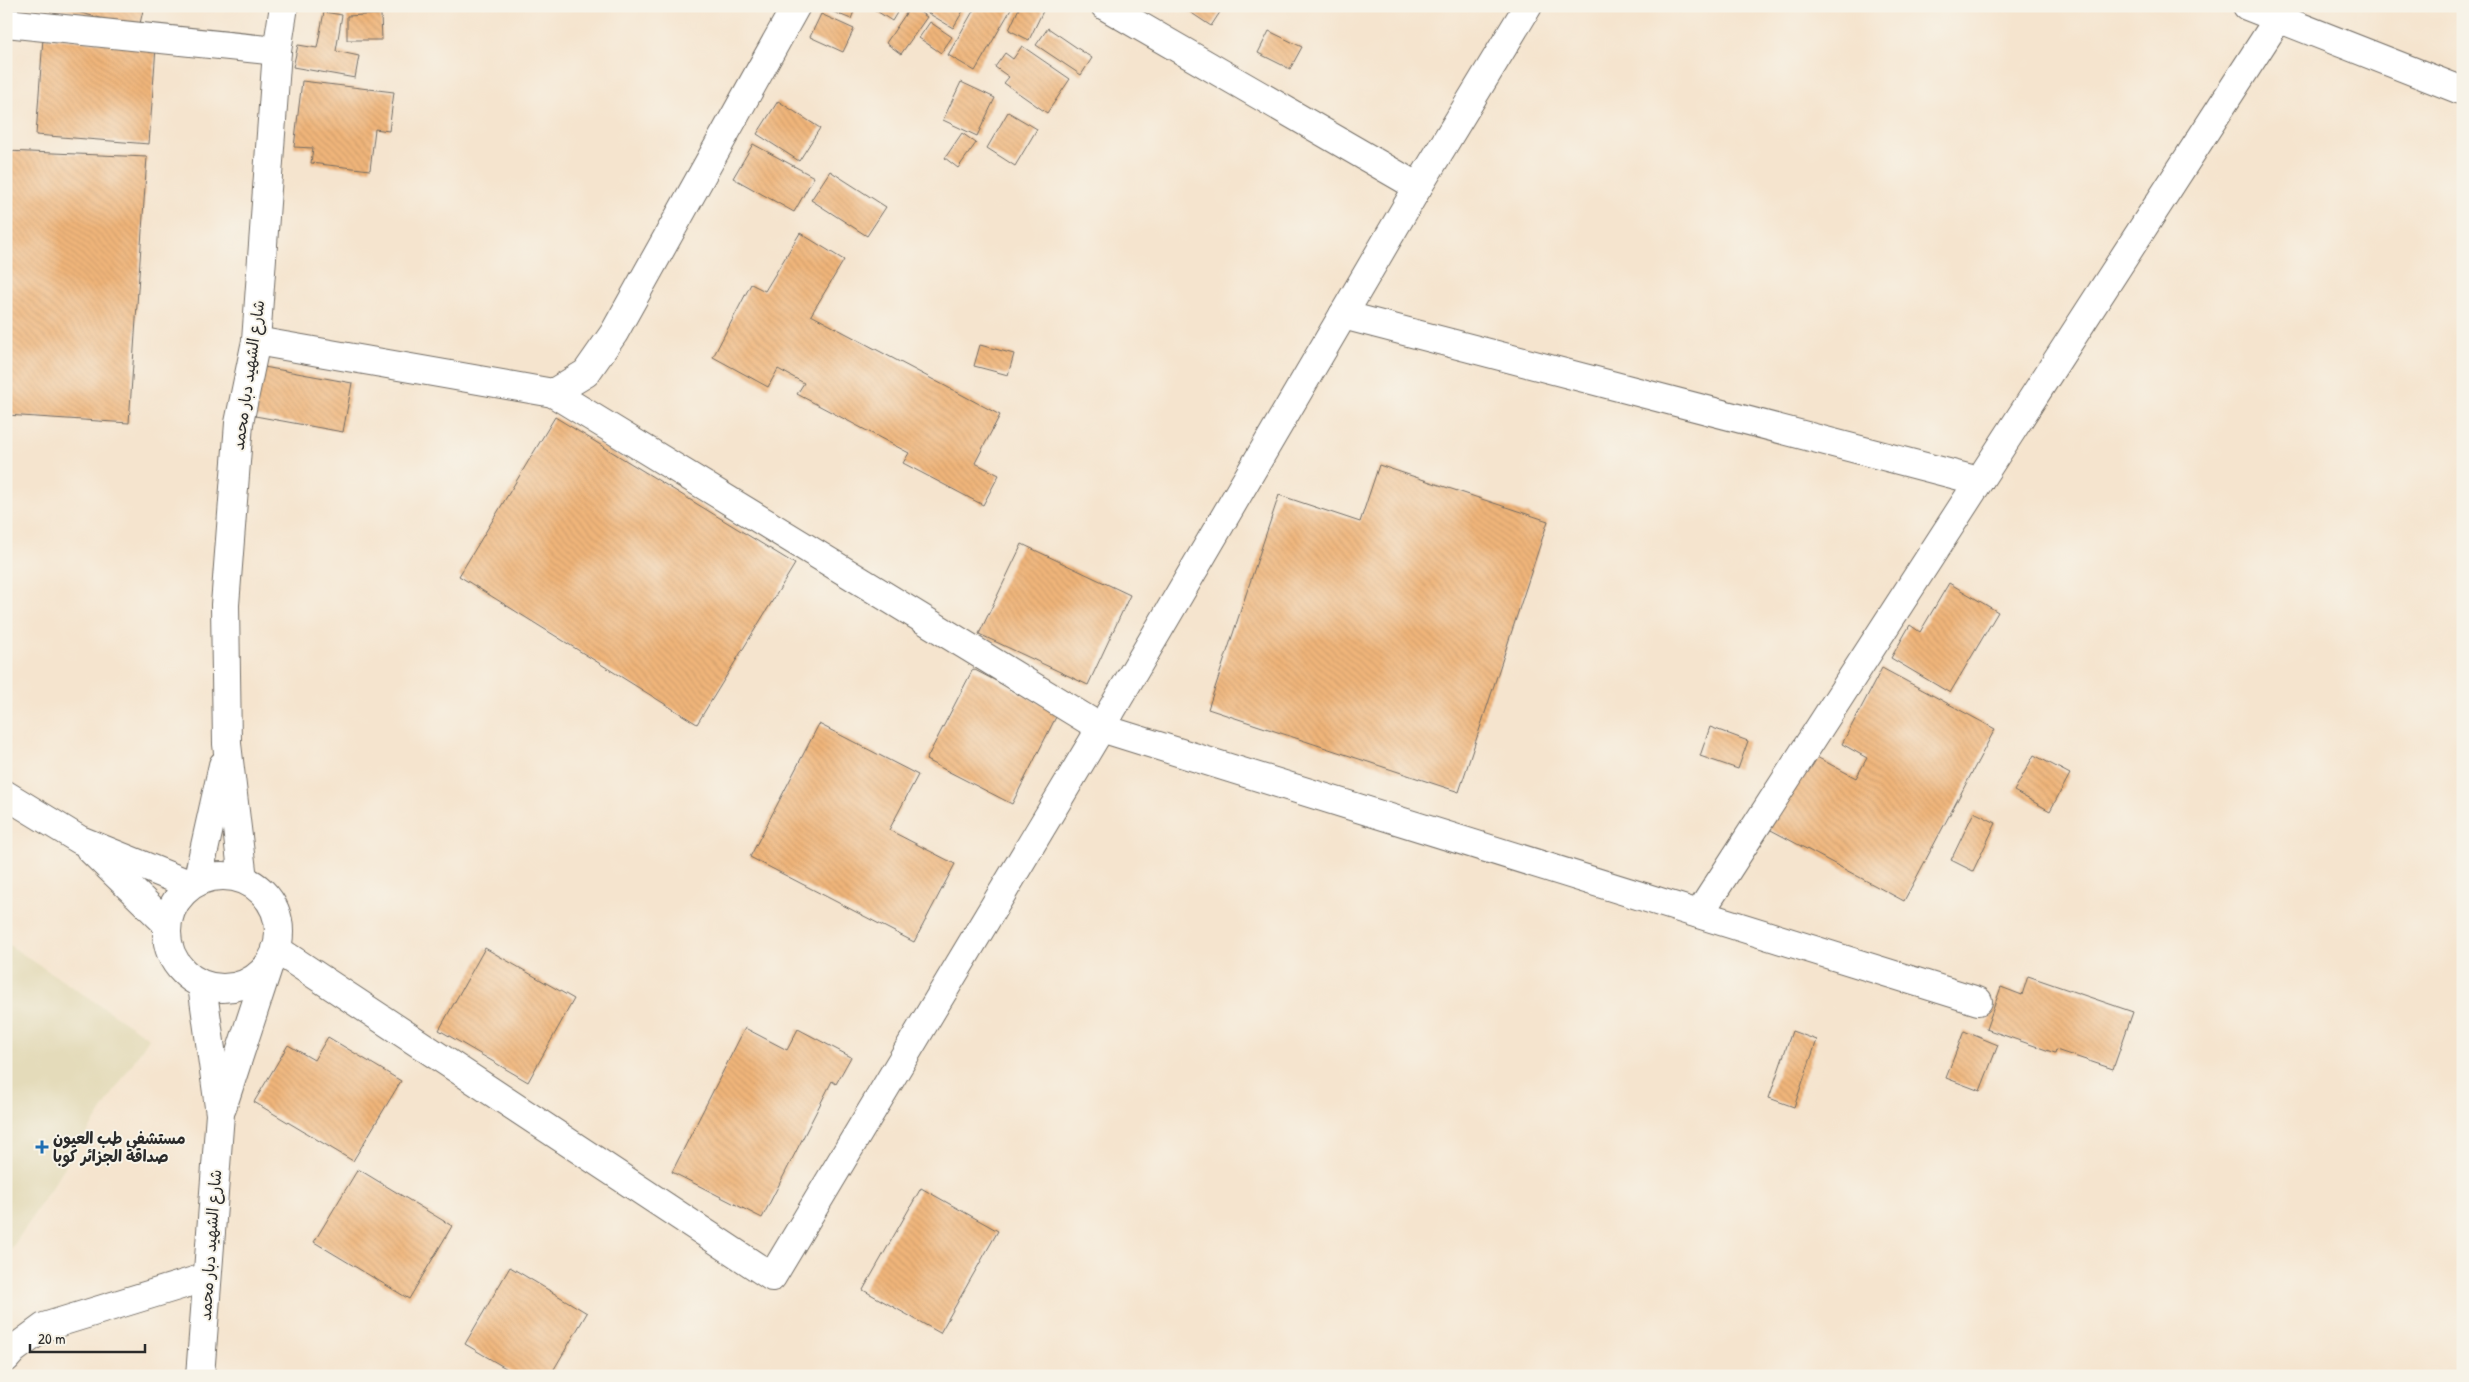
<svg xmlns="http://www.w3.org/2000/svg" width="2469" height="1382" font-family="'Patrick Hand','Playpen Sans Arabic',sans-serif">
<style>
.built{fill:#e4dbba}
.building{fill:url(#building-back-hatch)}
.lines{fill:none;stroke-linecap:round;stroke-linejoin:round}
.minor-casing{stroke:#726c64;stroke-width:30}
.tertiary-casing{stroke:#726c64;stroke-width:30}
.minor{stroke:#fff;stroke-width:28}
.tertiary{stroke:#fff;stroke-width:28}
.poi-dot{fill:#1f6fb2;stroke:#f7f3e8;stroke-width:2}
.labels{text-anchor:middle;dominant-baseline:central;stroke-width:4;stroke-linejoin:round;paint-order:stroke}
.street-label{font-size:16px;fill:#2b2b2b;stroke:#f7f3e8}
.poi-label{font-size:16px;font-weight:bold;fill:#2b2b2b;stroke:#f7f3e8;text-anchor:start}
</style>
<defs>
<pattern id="building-back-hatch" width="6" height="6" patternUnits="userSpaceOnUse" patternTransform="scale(1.25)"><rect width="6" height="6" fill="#f0b57a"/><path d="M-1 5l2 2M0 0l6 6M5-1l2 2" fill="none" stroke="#ce9c6a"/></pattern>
</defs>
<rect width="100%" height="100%" fill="#f7f3e8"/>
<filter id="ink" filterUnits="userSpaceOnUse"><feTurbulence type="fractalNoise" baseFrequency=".02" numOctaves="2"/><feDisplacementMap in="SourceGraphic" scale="10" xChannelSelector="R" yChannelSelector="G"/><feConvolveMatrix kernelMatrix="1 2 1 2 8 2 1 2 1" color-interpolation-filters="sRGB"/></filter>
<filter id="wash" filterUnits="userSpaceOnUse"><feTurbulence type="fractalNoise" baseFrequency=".0096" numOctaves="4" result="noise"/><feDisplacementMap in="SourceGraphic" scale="20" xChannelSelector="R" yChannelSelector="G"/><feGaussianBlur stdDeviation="1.12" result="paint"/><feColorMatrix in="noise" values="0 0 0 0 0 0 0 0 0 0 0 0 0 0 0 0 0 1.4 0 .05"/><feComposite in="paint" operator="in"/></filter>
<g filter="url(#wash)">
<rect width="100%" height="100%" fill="#f5e4ce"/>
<!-- built -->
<path class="built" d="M6 943 149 1038 6 1257Z"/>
<g id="blocks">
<!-- building -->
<g class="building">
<path d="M54 6H144L139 28Z"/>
<path d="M334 6H379L378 13Z"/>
<path d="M825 6H856L851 19 824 8Z"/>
<path d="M869 6H901L892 21Z"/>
<path d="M911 6 927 17 901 54 886 43Z"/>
<path d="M925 6H966L953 28 923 10Z"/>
<path d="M976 6H1013L975 71 948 55Z"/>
<path d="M1020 6H1035L1043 11 1029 40 1009 30Z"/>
<path d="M1181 6H1224L1211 26Z"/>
<path d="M324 12 342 15 336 51 359 56 355 78 293 67 298 45 317 48Z"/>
<path d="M381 14 382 40H347V16Z"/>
<path d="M821 14 854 29 843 52 810 37Z"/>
<path d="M930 22 952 37 941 53 919 38Z"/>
<path d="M1048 28 1092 58 1081 75 1036 45Z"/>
<path d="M1269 31 1302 47 1290 69 1258 53Z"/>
<path d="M43 38 156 47 149 144 36 135Z"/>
<path d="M1022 46 1070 79 1047 113 1004 83 1009 77 995 67 1005 53 1013 59Z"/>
<path d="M302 81 394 92 389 131 375 129 370 170 311 163 313 148 294 147Z"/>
<path d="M961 82 995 98 977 136 943 120Z"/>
<path d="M778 101 820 128 799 161 757 134Z"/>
<path d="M1008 112 1037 129 1015 166 987 148Z"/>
<path d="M962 133 976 143 958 168 945 158Z"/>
<path d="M753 144 814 177 794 212 733 178Z"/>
<path d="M6 151 147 157 129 423 6 415Z"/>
<path d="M830 171 886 207 867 236 811 200Z"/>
<path d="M800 233 844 260 811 315 1000 415 975 463 999 475 983 505 903 463 909 453 797 394 804 383 778 369 768 387 713 357 751 284 765 291Z"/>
<path d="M980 345 1014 354 1008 375 974 366Z"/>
<path d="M253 365 352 383 343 432 244 414Z"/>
<path d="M555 417 795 564 697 724 459 576Z"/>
<path d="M1379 465 1548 521 1459 792 1208 709 1279 495 1360 522Z"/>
<path d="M1022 544 1130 595 1088 685 979 634Z"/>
<path d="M1949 583 1998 612 1950 693 1891 658 1910 625 1920 632Z"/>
<path d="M1882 668 1995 729 1904 901 1754 821 1796 746 1856 778 1867 758 1842 744Z"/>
<path d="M973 669 1058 713 1012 804 926 760Z"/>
<path d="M819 724 918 775 889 830 955 864 914 942 750 857Z"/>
<path d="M1710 727 1748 741 1738 769 1700 756Z"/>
<path d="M2034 755 2070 774 2050 811 2014 791Z"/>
<path d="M1974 812 1996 823 1973 871 1951 860Z"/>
<path d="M485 948 574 999 528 1082 439 1030Z"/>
<path d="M2028 976 2133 1012 2113 1069 2056 1050 2055 1053 1986 1029 2001 987 2022 995Z"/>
<path d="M745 1028 787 1050 798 1029 851 1057 836 1084 832 1081 762 1218 672 1172Z"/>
<path d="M1792 1031 1817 1040 1794 1107 1769 1098Z"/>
<path d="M1964 1031 1998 1045 1980 1091 1946 1078Z"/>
<path d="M328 1037 401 1081 353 1161 254 1102 288 1045 314 1060Z"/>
<path d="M358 1169 452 1226 409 1299 314 1242Z"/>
<path d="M921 1188 998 1231 940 1333 863 1290Z"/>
<path d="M510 1267 587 1313 550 1376H519L465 1344Z"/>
</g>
</g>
</g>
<g filter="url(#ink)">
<use href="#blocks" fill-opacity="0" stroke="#726c64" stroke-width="1"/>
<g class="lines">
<!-- minor casing -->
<g class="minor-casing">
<g id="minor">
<path d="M1105 6 1418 187"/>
<path d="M2247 6 2463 91"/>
<path d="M6 23 277 51"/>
<path d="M1343 315 1979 481"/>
<path d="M256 341 553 393 586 373 614 333 796 6"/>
<path d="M553 393 1101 728 1978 1001"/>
<path d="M1699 914 2278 19"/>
<path d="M276 949 772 1277 1101 728 1418 187 1528 6"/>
<path d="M6 1358 13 1350 44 1327 207 1277"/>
</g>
</g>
<!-- tertiary casing -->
<g class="tertiary-casing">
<g id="tertiary">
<path d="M6 795 80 840 191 885"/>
<path d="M90 849 167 924"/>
<circle cx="223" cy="932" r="56"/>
<path d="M243 879 227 744 225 605 239 423 256 341 277 51 284 6"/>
<path d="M197 882 223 765"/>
<path d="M222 1108 269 964"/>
<path d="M200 1376 220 1114 202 985"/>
</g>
</g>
<!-- minor -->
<use href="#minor" class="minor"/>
<!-- tertiary -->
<use href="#tertiary" class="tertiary"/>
</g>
</g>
<!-- markers -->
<path class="poi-dot" d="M39.5 1139.5h5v5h5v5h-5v5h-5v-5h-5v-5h5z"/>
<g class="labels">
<!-- street labels -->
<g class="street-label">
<text transform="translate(248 375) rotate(-82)">شارع الشهيد دبار محمد</text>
<text transform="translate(210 1245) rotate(-86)">شارع الشهيد دبار محمد</text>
</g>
<!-- poi labels -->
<g class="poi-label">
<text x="53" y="1138">مستشفى طب العيون<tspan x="53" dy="18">صداقة الجزائر كوبا</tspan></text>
</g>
</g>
<!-- margin -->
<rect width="2469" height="1382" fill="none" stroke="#f7f3e8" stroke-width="25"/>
<!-- scale -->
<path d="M30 1344v8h115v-8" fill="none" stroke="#2b2b2b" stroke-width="2.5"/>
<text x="38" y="1344" font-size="15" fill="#2b2b2b" stroke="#f7f3e8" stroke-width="4" paint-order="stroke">20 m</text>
</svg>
